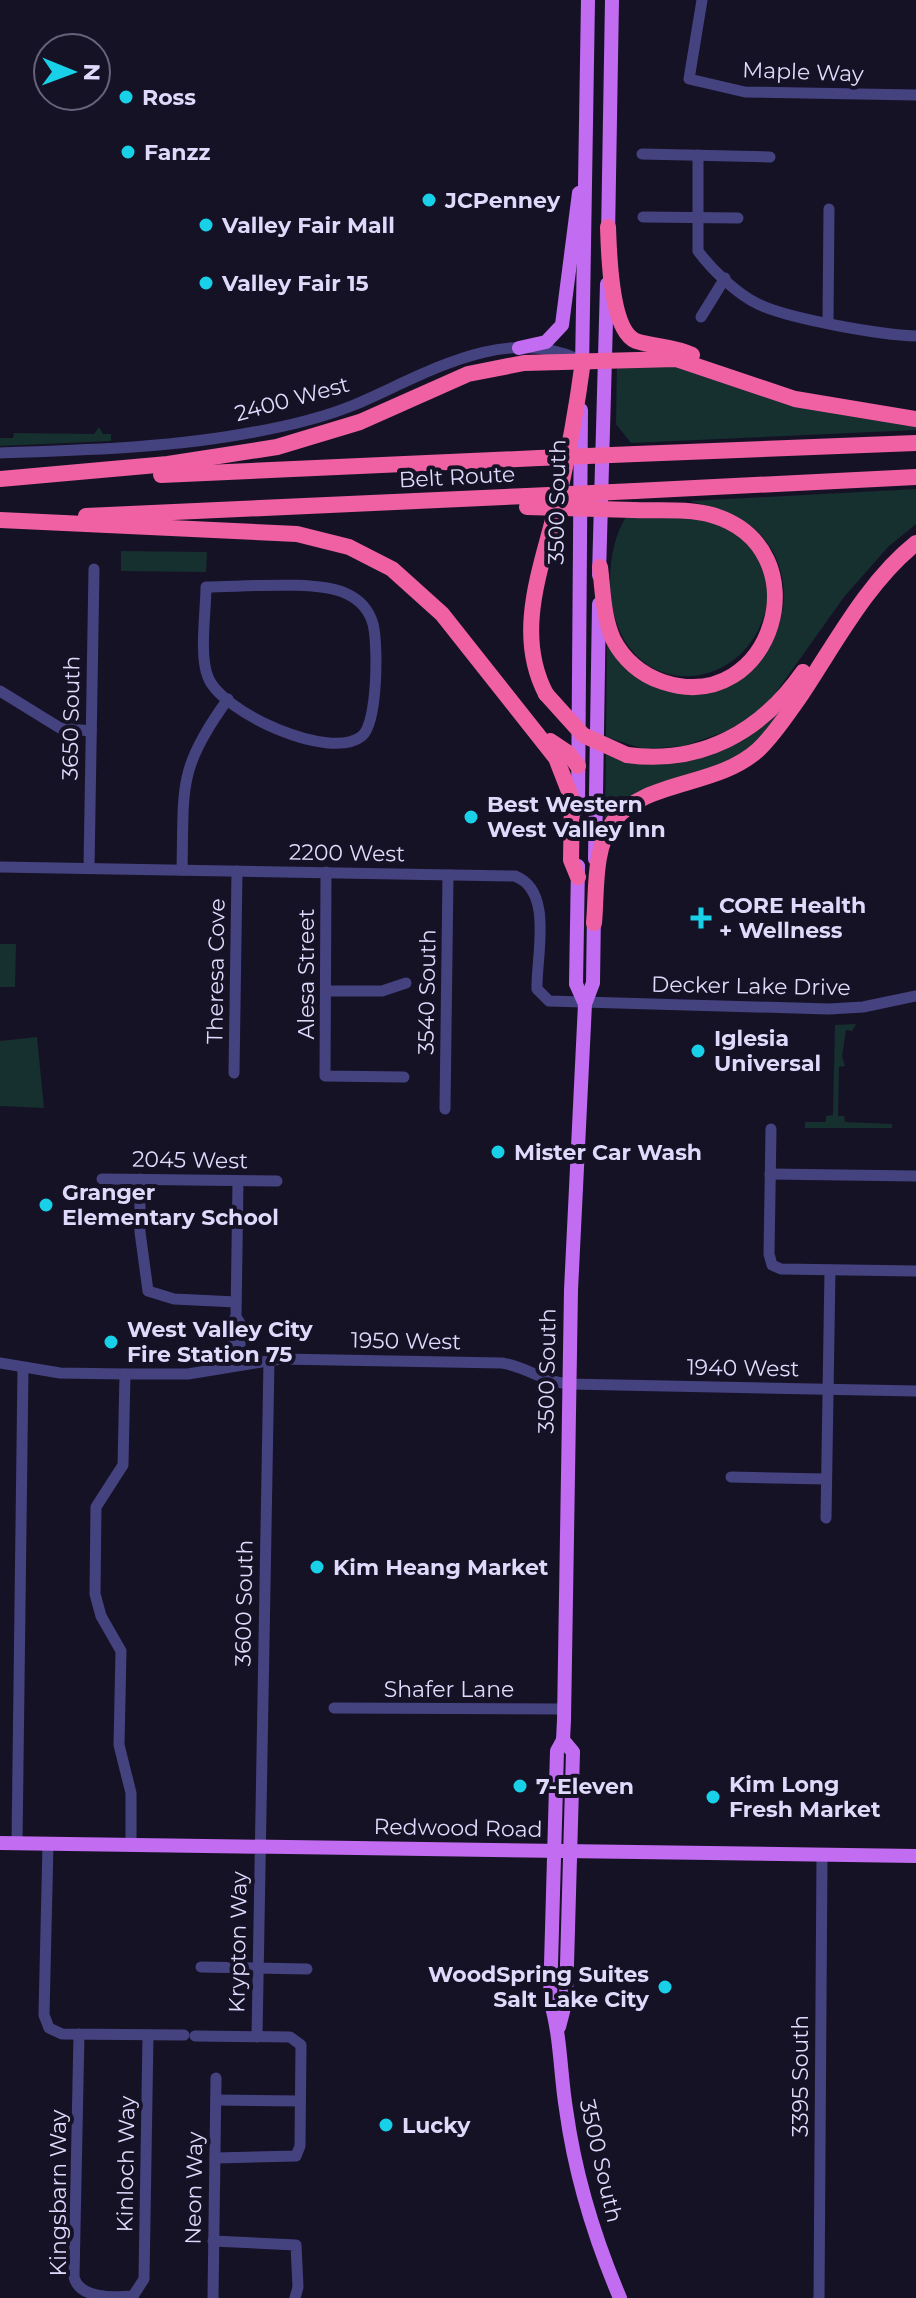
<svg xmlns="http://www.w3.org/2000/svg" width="916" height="2298" font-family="Montserrat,sans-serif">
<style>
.green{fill:#162f2f}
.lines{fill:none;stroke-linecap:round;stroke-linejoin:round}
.minor{stroke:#454280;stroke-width:11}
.major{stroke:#c26cf1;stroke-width:14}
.highway{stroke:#f061a3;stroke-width:16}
.highway-bridge{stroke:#f061a3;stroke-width:16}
.poi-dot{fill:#19d0e9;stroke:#161226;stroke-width:3}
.labels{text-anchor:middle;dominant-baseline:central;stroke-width:8;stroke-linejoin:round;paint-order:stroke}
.street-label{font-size:22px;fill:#dfdafb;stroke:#161226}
.poi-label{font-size:22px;font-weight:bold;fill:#dfdafb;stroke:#161226;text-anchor:start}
</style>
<rect width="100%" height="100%" fill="#161226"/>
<!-- green -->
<g class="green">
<path d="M617 364 688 365 916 422V430L631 443 616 424Z"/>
<path d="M99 427 103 434H111V441L0 446V438H13L14 433 94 434Z"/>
<path d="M916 489V524L888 547 844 597 765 708 727 731 684 746 644 749 606 737 607 639 666 689C686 686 716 688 734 679 787 652 802 575 758 532 740 515 713 508 690 501Z"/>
<path d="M628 514C659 515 703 510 730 526 738 531 745 542 751 548 765 564 770 583 767 604 750 691 640 704 615 618 606 586 609 541 628 514Z"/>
<path d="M121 551 207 552 206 572 121 571Z"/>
<path d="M796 691C783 709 768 737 750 750 706 781 646 783 605 818L606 755C696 778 727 739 796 691Z"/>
<path d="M0 944H16L15 987H0Z"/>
<path d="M856 1024 852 1031 846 1030 842 1056 845 1066 839 1067 838 1116H844L845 1122 892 1124V1128H805V1122H826V1116L833 1115 835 1025Z"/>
<path d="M37 1037 44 1108 0 1106V1041Z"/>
</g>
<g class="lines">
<!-- minor -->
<g class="minor">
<path d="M702 0 689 79 745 92 916 95"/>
<path d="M642 154 770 157"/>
<path d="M698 155V251C712 270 737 294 758 304 788 319 882 335 916 336"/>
<path d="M643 217 738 218"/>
<path d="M701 317 725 278"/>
<path d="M828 322 829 209"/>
<path d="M0 453C84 450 171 448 254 432 288 426 322 418 354 405 423 376 501 324 578 359"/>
<path d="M206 587C241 587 316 580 345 593 359 599 369 610 373 624 378 643 378 723 362 736 330 762 221 712 208 677 199 656 206 610 206 587Z"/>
<path d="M0 691 60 728 91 731"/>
<path d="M0 867 515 876C554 891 536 956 537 989L549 1001 829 1009 863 1007 916 996"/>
<path d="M89 868 94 569"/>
<path d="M182 870C184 787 177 769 228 699"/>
<path d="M326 872 325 1076 404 1077"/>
<path d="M328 991H382L406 983"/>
<path d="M234 1073 237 871"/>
<path d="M445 1109 448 875"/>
<path d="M771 1129 769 1254 772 1265 781 1269 916 1271"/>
<path d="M770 1174 916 1176"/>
<path d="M102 1179 277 1181"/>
<path d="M140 1179V1232L148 1291 174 1299 236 1302"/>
<path d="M238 1181 236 1317 240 1323V1364"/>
<path d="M0 1363 60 1373 125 1374H188L280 1359 502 1363C528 1367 540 1381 569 1384L916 1391"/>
<path d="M232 1366 231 1323 236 1317"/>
<path d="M125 1374 123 1465 96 1507 95 1594 101 1616 121 1651 119 1745 131 1793V1845"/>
<path d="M731 1477 826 1479"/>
<path d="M826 1518 830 1270"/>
<path d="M334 1708 564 1709"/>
<path d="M17 1843 23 1368"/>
<path d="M48 1844 44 2015 49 2028 62 2034 184 2035"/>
<path d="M201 1967 307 1969"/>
<path d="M79 2034 74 2277C79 2298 112 2298 133 2296L144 2279 148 2035"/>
<path d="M195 2036 290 2037 301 2045 300 2146 296 2156 215 2158"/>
<path d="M257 2037 269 1360"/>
<path d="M216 2100 300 2101"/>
<path d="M213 2241 296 2245 298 2287 295 2298"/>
<path d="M213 2298 216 2078"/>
<path d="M819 2298 822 1855"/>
</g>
<!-- major -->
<g class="major">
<path d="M608 236 612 0"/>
<path d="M519 348 546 342 562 325 579 193"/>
<path d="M582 369 588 0"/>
<path d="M599 575 607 284"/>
<path d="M578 809 581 410"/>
<path d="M595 859 599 604"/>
<path d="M578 866 576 984 585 1004"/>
<path d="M594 912 593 983 585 1004 571 1290 564 1720 563 1740 557 1751 550 2000C561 2036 560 2072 566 2109 575 2175 594 2237 620 2298"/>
<path d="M0 1843 916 1856"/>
<path d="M559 2027 566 2000 573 1752 563 1740"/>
</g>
<!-- highway -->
<g class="highway">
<path d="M608 227C609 253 610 330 636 341 654 347 674 346 692 355"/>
<path d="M636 454 916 443"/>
<path d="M161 475 539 458"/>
<path d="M0 479 168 464 277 447 360 422 468 374 524 363 676 359 795 399 916 419"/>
<path d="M635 491 916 477"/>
<path d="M86 516 527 496"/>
<path d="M0 520 297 534 349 547 392 569 442 614 556 758 572 799 571 860 578 877"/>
<path d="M600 567C603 590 603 617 613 639 623 659 641 675 663 682 773 718 824 548 712 515 688 508 659 511 633 510"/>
<path d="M546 694C512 629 545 561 559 495 569 451 577 406 583 361"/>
<path d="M550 741 568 753 578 766"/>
<path d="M627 755C701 765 761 732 803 672"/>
<path d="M594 923C597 891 593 849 613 822 645 779 716 788 758 750 774 735 786 716 799 698 834 646 866 583 916 543"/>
</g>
<!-- highway-bridge -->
<g class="highway-bridge">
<path d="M539 458 636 454"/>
<path d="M527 496 635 491"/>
<path d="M527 507 633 510"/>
<path d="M546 694 583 735 627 755"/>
</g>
</g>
<!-- markers -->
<g class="poi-dot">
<circle cx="126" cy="97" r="8"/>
<circle cx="128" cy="152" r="8"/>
<circle cx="429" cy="200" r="8"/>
<circle cx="206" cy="225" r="8"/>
<circle cx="206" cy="283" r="8"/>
<circle cx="471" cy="817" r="8"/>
<path d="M697 906h8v8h8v8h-8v8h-8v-8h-8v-8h8z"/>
<circle cx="698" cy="1051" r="8"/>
<circle cx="498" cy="1152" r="8"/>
<circle cx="46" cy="1205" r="8"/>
<circle cx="111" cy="1342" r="8"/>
<circle cx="317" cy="1567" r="8"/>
<circle cx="520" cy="1786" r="8"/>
<circle cx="713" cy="1797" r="8"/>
<circle cx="665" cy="1987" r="8"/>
<circle cx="386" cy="2125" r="8"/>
</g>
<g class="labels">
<!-- street labels -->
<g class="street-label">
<text transform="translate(803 72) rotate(2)">Maple Way</text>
<text transform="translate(292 399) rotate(-15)">2400 West</text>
<text transform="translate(457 477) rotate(-3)">Belt Route</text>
<text transform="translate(557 502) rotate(-89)">3500 South</text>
<text transform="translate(71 718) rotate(-89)">3650 South</text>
<text transform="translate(347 853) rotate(1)">2200 West</text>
<text transform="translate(216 971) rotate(-89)">Theresa Cove</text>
<text transform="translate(306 974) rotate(-90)">Alesa Street</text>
<text transform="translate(751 986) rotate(1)">Decker Lake Drive</text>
<text transform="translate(427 992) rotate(-89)">3540 South</text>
<text transform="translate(190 1160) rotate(1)">2045 West</text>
<text transform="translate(406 1341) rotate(1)">1950 West</text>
<text transform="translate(743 1368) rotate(1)">1940 West</text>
<text transform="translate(547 1371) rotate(-89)">3500 South</text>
<text transform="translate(244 1603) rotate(-89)">3600 South</text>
<text x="449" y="1689">Shafer Lane</text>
<text transform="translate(458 1828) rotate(1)">Redwood Road</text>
<text transform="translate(238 1942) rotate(-89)">Krypton Way</text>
<text transform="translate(800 2076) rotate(-90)">3395 South</text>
<text transform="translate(601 2161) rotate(77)">3500 South</text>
<text transform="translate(126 2164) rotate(-89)">Kinloch Way</text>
<text transform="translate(194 2188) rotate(-89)">Neon Way</text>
<text transform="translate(58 2193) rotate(-90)">Kingsbarn Way</text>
</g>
<!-- poi labels -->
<g class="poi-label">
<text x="142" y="97">Ross</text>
<text x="144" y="152">Fanzz</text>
<text x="445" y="200">JCPenney</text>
<text x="222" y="225">Valley Fair Mall</text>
<text x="222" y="283">Valley Fair 15</text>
<text x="487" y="804">Best Western<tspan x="487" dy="25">West Valley Inn</tspan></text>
<text x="719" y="905">CORE Health<tspan x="719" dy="25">+ Wellness</tspan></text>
<text x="714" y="1038">Iglesia<tspan x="714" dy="25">Universal</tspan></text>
<text x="514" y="1152">Mister Car Wash</text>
<text x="62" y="1192">Granger<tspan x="62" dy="25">Elementary School</tspan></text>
<text x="127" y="1329">West Valley City<tspan x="127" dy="25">Fire Station 75</tspan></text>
<text x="333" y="1567">Kim Heang Market</text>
<text x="729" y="1784">Kim Long<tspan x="729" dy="25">Fresh Market</tspan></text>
<text x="536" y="1786">7-Eleven</text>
<text x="649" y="1974" text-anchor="end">WoodSpring Suites<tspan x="649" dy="25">Salt Lake City</tspan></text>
<text x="402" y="2125">Lucky</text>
</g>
</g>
<!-- north arrow -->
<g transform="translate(72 72) rotate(91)"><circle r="38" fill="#161226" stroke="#66627b" stroke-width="2"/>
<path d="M0-6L14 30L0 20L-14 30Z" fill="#19d0e9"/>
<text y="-12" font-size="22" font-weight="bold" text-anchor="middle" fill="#dfdafb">N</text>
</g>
</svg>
